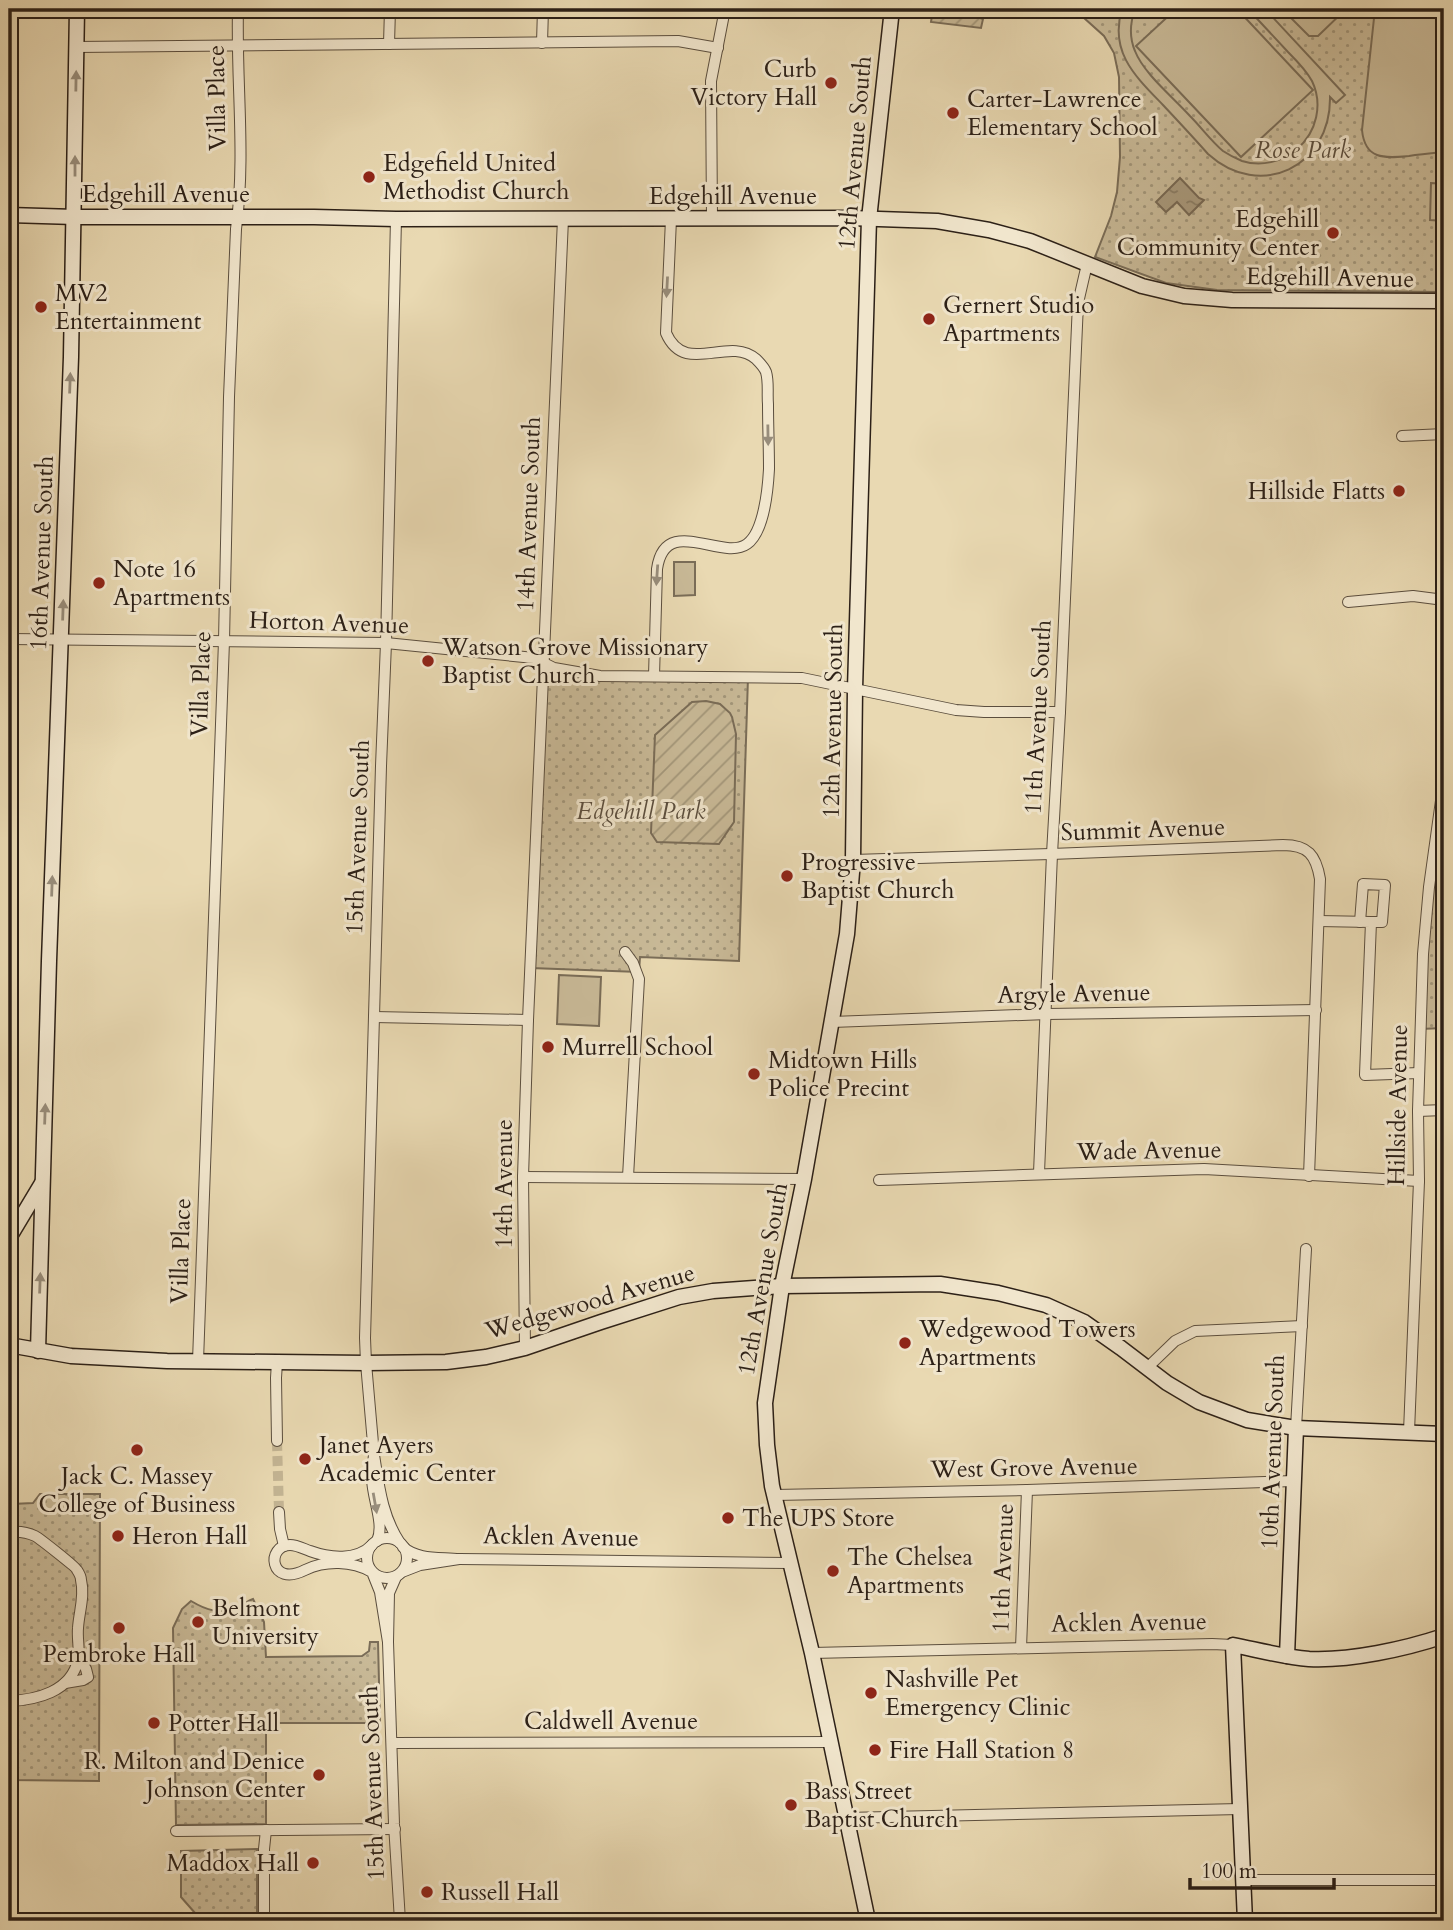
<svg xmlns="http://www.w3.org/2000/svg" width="1453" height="1930" font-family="Cardo,serif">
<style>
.grass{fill:url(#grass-dots);stroke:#7a6d58;stroke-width:2}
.garden{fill:url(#garden-furrows);stroke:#7a6d58;stroke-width:2}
.pitch{fill:#c9ba98;stroke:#7a6d58;stroke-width:2}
.water{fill:url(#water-ripples);stroke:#776954;stroke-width:2}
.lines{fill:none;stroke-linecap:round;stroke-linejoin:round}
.street-tunnel{stroke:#c3b493;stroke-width:10;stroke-dasharray:10 5;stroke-linecap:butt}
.street-casing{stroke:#5b4e3e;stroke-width:12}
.secondary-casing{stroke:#2c2017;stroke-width:17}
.street{stroke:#f1e6cd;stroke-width:10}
.secondary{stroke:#f1e6cd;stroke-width:14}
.oneway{fill:#988d7b}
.poi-dot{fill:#8f2418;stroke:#f1e6cd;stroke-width:2.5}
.labels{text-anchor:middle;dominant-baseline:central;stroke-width:6;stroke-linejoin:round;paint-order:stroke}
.poi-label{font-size:24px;fill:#2c2017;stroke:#f1e6cd;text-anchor:start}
.street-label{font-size:24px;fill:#2c2017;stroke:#f1e6cd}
.park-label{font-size:24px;font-style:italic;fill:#5b4e3e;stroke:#f1e6cd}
</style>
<defs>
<pattern id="grass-dots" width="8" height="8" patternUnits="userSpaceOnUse" patternTransform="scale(1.75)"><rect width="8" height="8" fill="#c9ba98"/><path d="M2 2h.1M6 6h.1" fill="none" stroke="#a3977b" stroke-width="1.8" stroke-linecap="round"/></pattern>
<pattern id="garden-furrows" width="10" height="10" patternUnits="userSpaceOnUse" patternTransform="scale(1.75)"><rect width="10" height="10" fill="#c9ba98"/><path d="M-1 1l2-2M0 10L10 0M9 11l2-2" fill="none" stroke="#a3977b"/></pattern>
<pattern id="water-ripples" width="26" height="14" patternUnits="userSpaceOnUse" patternTransform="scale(1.75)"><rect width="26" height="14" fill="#a99a7d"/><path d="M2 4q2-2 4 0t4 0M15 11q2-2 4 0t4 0" fill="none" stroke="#8a7d65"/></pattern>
</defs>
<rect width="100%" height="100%" fill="#e9d9b2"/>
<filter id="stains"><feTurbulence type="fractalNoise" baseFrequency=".00286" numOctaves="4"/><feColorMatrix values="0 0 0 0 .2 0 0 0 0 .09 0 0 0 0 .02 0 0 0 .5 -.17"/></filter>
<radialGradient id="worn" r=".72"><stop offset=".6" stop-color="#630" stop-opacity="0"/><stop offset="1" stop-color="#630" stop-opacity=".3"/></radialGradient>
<!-- grass -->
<g class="grass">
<path d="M1074 9H1444V292L1217 290 1166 283 1095 257 1111 216 1117 192 1120 157 1119 77 1114 53 1104 36Z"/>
<path d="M544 663 600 676 748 677 739 961 640 957 639 972 531 968Z"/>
<path d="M1437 827 1444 828V1028L1420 1029Z"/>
<path d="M40 1494H100L99 1781 9 1780V1507L12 1504 33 1503Z"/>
<path d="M253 1599 264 1622 266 1657 362 1656 369 1651 370 1642H378L380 1723H266V1824L176 1825 173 1628 182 1609 191 1601C206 1610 220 1615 237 1607 243 1605 247 1601 253 1599Z"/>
<path d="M257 1849V1921H202L181 1897V1851Z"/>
</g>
<!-- garden -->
<g class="garden">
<path d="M969 9H981L980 18 983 19 981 28 931 22 932 15Z"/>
<path d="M706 701 720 704 730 713 732 717 736 734 734 822 719 844 657 842 651 833 655 735 692 702Z"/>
</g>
<!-- pitch -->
<g class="pitch">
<path d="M1122 9H1135C1130 23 1129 37 1135 51 1144 74 1173 97 1190 116 1201 127 1211 141 1223 151 1229 155 1235 158 1242 161 1261 167 1282 162 1297 149 1317 132 1323 104 1312 81 1306 70 1297 61 1288 52 1275 38 1261 23 1248 9H1265L1345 95 1336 103 1330 97C1331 167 1260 201 1208 154 1193 137 1178 121 1163 105 1135 76 1109 52 1122 9Z"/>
<path d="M1176 9H1237L1313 90 1241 157 1136 46Z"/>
<path d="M1282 9H1346L1318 36H1309Z"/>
<path d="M1375 9H1444V152C1433 153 1421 154 1409 156 1386 158 1365 161 1362 130Z"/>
<path d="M1431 183 1444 184V221L1430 220Z"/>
<path d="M674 562H695V595L674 596Z"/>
<path d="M559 975 601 977 599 1026 557 1024Z"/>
</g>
<!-- water -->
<path class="water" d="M1180 178 1199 198 1204 200 1189 215 1177 202 1166 212 1156 202Z"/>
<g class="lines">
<!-- street-tunnel -->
<path class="street-tunnel" d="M277 1441 279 1512"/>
<!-- street casing -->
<g class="street-casing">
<g id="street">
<path d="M542 43 543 9"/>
<path d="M389 44 390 9"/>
<path d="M76 47 678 41 718 48"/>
<path d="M712 219 711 81 725 9"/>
<path d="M1402 436 1444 434"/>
<path d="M1348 602 1413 596 1444 600"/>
<path d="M9 639 386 643 534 658 554 668 600 676 802 678 956 710 984 712H1060"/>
<path d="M654 676 657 569C665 513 722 562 747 544 764 532 768 488 769 469 769 447 768 426 768 404 767 394 769 382 766 372 764 367 760 363 756 359 728 335 685 377 666 333L671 219"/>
<path d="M853 860 1051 854 1283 845C1308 845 1316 855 1320 879L1309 1176"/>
<path d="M1319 921 1371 922 1365 1075 1419 1073"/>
<path d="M1360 922 1363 884 1385 885 1382 922H1371"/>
<path d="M625 952 633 963 639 979 628 1177"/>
<path d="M374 1017 528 1020"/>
<path d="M832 1022 1047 1014 1316 1010"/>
<path d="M1418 1111 1444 1110"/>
<path d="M1039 1173 1052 854 1060 712 1078 303 1087 264"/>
<path d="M523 1177 804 1179"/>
<path d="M879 1180 1204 1169 1419 1181"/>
<path d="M525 1348 523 1177 528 1020 563 219"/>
<path d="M198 1361 224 641 229 397 236 229C246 156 236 82 238 9"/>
<path d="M277 1362 276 1378 277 1441"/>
<path d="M1147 1368 1175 1341 1195 1331 1302 1326"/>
<path d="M1296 1428 1306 1249"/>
<path d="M1409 1432 1419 1181 1418 1111 1423 954 1429 887 1444 779"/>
<path d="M374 1455 366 1363 365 1338 381 766 386 643 396 219"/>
<path d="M775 1495 1027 1490 1294 1481"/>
<path d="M279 1512 280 1529 284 1546"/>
<path d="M9 1532C18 1531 27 1532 35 1536 39 1538 76 1567 77 1570 79 1573 81 1576 81 1580 85 1596 79 1612 78 1628 77 1639 80 1650 78 1660 71 1692 36 1700 9 1701"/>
<circle cx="387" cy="1558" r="20"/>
<path d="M377 1541C385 1524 372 1498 372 1478 372 1471 373 1463 374 1455 379 1486 382 1516 400 1543"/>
<path d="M372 1545C357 1561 329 1558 310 1551 304 1549 297 1545 290 1545 266 1545 269 1588 305 1570 326 1560 352 1561 372 1572L380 1592 388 1642 389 1593 396 1577 402 1572 420 1565 459 1559C441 1557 417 1560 403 1547"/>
<path d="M459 1559 789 1563"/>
<path d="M388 1642 394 1824 400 1921"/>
<path d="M1021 1648 1027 1490"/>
<path d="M812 1653 1212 1644 1233 1645"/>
<path d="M65 1683 83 1680 88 1677 86 1669 78 1656"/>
<path d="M392 1743 830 1742"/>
<path d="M846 1818 1240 1809"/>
<path d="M176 1831 395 1829"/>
<path d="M1243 1880H1444"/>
<path d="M264 1921V1849L266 1830"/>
</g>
</g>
<!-- secondary casing -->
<g class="secondary-casing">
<g id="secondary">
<path d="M9 215 75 217H314L396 219 850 218 937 221 989 230 1030 241 1142 286 1184 296 1232 300 1444 301"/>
<path d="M9 1238 42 1183"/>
<path d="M9 1345 71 1356 167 1361 366 1363 446 1362 486 1357 525 1348 601 1322 679 1297 713 1291 782 1286 940 1284 998 1293 1046 1305 1084 1322 1121 1348 1167 1383 1199 1402 1247 1420 1296 1428 1444 1434"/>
<path d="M38 1351 49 961 71 357 77 9"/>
<path d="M1287 1656 1296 1428"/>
<path d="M868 1921 812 1653 772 1486 767 1445 765 1403 782 1286 804 1179 847 934 853 860 855 689 869 219 892 9"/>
<path d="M1245 1921 1233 1645C1258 1650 1284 1657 1309 1659 1350 1661 1405 1649 1444 1636"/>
</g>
</g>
<!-- street -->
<use href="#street" class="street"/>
<!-- secondary -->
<use href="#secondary" class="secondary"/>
</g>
<!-- one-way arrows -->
<defs><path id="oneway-solid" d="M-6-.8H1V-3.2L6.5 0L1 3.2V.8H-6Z" transform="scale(1.75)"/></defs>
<g class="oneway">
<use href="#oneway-solid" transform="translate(76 81) rotate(-89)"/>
<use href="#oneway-solid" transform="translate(75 166) rotate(-90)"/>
<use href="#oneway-solid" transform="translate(667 287) rotate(93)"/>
<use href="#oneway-solid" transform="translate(70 383) rotate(-88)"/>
<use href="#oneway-solid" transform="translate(768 435) rotate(89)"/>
<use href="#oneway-solid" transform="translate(657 575) rotate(94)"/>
<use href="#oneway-solid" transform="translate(63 610) rotate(-88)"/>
<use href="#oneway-solid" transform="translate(52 886) rotate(-88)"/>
<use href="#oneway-solid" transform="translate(45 1114) rotate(-88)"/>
<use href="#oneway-solid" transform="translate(40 1283) rotate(-88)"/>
<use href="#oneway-solid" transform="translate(375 1503) rotate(80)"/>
</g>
<!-- markers -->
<g class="poi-dot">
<circle cx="831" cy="83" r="7"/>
<circle cx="953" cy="113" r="7"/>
<circle cx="369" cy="177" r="7"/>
<circle cx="1333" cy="233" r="7"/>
<circle cx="41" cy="307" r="7"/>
<circle cx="929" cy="319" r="7"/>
<circle cx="1399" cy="491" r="7"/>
<circle cx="99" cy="583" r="7"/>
<circle cx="428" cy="661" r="7"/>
<circle cx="787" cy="876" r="7"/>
<circle cx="548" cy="1047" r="7"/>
<circle cx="754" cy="1074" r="7"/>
<circle cx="905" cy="1343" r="7"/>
<circle cx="137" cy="1450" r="7"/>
<circle cx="305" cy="1459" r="7"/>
<circle cx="728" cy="1518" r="7"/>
<circle cx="118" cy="1536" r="7"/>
<circle cx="833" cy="1571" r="7"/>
<circle cx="198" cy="1622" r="7"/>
<circle cx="119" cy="1628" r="7"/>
<circle cx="871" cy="1693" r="7"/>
<circle cx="154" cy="1723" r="7"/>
<circle cx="875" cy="1750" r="7"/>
<circle cx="319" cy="1775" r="7"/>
<circle cx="791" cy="1805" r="7"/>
<circle cx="313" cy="1863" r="7"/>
<circle cx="427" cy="1892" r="7"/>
</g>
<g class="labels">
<!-- poi labels -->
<g class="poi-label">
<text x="817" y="69" text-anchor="end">Curb<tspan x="817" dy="28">Victory Hall</tspan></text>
<text x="967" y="99">Carter-Lawrence<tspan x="967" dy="28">Elementary School</tspan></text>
<text x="383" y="163">Edgefield United<tspan x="383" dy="28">Methodist Church</tspan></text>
<text x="1319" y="219" text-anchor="end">Edgehill<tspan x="1319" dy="28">Community Center</tspan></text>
<text x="55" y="293">MV2<tspan x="55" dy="28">Entertainment</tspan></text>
<text x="943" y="305">Gernert Studio<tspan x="943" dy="28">Apartments</tspan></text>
<text x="1385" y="491" text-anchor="end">Hillside Flatts</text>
<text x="113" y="569">Note 16<tspan x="113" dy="28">Apartments</tspan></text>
<text x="442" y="647">Watson Grove Missionary<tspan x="442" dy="28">Baptist Church</tspan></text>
<text x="801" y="862">Progressive<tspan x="801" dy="28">Baptist Church</tspan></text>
<text x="562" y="1047">Murrell School</text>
<text x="768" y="1060">Midtown Hills<tspan x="768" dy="28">Police Precint</tspan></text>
<text x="919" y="1329">Wedgewood Towers<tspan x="919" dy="28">Apartments</tspan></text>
<text x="319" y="1445">Janet Ayers<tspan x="319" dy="28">Academic Center</tspan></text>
<text x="137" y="1476" text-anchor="middle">Jack C. Massey<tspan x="137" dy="28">College of Business</tspan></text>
<text x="742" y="1518">The UPS Store</text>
<text x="132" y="1536">Heron Hall</text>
<text x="847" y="1557">The Chelsea<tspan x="847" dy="28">Apartments</tspan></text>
<text x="212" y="1608">Belmont<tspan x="212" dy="28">University</tspan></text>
<text x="119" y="1654" text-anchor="middle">Pembroke Hall</text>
<text x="885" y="1679">Nashville Pet<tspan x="885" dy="28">Emergency Clinic</tspan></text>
<text x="168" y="1723">Potter Hall</text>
<text x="889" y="1750">Fire Hall Station 8</text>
<text x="305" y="1761" text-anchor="end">R. Milton and Denice<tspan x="305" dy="28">Johnson Center</tspan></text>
<text x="805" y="1791">Bass Street<tspan x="805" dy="28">Baptist Church</tspan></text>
<text x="299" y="1863" text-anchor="end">Maddox Hall</text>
<text x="441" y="1892">Russell Hall</text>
</g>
<!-- street labels -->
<g class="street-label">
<text transform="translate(217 98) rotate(-91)">Villa Place</text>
<text transform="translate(855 153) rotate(-85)">12th Avenue South</text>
<text x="166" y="194">Edgehill Avenue</text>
<text x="733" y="196">Edgehill Avenue</text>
<text transform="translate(1330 278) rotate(1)">Edgehill Avenue</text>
<text transform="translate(529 514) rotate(-88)">14th Avenue South</text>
<text transform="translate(42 553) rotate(-88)">16th Avenue South</text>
<text transform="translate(329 623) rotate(2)">Horton Avenue</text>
<text transform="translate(201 684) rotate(-88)">Villa Place</text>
<text transform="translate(1038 717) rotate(-87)">11th Avenue South</text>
<text transform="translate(833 721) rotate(-89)">12th Avenue South</text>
<text transform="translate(1143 830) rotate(-2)">Summit Avenue</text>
<text transform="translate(358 837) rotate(-88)">15th Avenue South</text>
<text transform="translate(1074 994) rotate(-1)">Argyle Avenue</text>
<text transform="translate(1398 1105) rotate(-89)">Hillside Avenue</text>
<text transform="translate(1149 1151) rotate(-1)">Wade Avenue</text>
<text transform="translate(504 1184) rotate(-90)">14th Avenue</text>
<text transform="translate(181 1251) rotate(-88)">Villa Place</text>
<text transform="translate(763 1279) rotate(-80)">12th Avenue South</text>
<text transform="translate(590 1302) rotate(-16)">Wedgewood Avenue</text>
<text transform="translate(1273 1452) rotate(-88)">10th Avenue South</text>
<text transform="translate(1034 1468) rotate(-1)">West Grove Avenue</text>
<text transform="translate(561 1537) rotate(1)">Acklen Avenue</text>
<text transform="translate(1003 1568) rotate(-88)">11th Avenue</text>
<text transform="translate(1129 1623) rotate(-1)">Acklen Avenue</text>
<text x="611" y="1721">Caldwell Avenue</text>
<text transform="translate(373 1783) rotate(-92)">15th Avenue South</text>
</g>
<!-- park labels -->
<g class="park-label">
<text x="1303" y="150">Rose Park</text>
<text x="641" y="811">Edgehill Park</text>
</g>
</g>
<!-- margin -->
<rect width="1453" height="1930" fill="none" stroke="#e9d9b2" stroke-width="35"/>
<rect x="10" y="10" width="1432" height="1909" fill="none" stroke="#2c2017" stroke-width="3.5"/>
<rect x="18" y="18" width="1418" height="1895" fill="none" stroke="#2c2017" stroke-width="2"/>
<!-- scale -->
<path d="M1190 1878v10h144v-10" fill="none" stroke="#2c2017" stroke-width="3.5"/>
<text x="1201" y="1878" font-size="21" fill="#2c2017" stroke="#f1e6cd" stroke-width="5" paint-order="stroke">100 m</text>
<rect width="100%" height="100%" filter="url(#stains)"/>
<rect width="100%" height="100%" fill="url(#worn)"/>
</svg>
